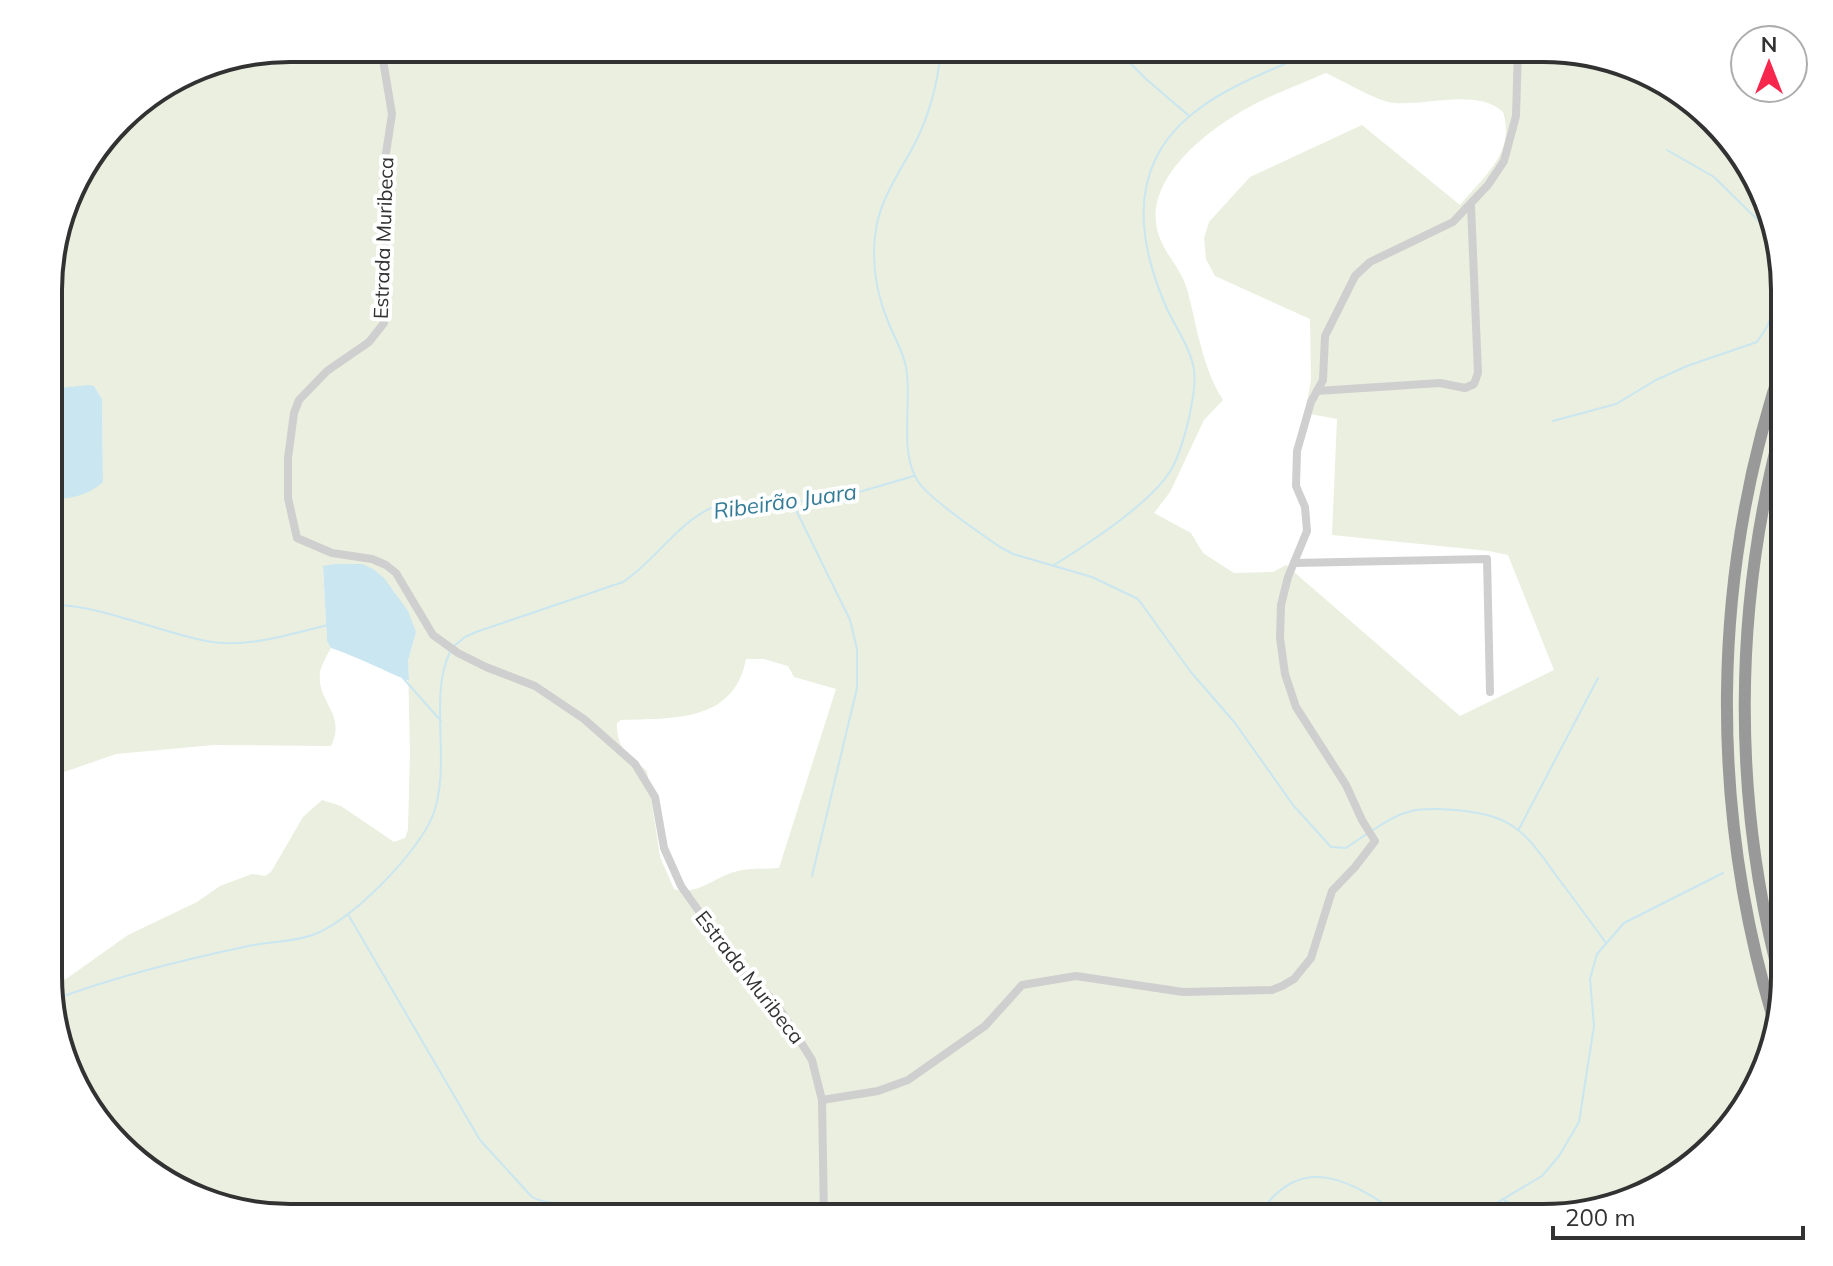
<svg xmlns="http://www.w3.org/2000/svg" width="1833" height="1266" font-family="Mulish,sans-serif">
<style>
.green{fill:#eaefdf;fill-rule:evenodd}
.water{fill:#cae6f0}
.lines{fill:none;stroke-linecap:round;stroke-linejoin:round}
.stream{stroke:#cae6f0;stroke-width:2}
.minor{stroke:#cfcfcf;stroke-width:8}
.highway{stroke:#999;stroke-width:12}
.labels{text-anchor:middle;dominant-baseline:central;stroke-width:8;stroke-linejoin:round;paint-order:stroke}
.street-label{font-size:20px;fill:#323232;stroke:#fff}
.water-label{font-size:22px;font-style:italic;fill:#347b97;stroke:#fff}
.rim{fill:none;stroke:#323232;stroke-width:4}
</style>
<rect width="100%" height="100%" fill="#fff"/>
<!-- green -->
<path class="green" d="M290 48H1558L1621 61 1690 98 1753 170 1785 275V991L1772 1054 1735 1123 1650 1193 1543 1218H275L212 1205 143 1168 80 1096 50 1007V985L66 979 128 935 197 902 220 886 252 874 265 876 271 872 303 817 322 800 341 806 394 842 405 838 408 830 410 753 408 661 416 632 394 591 373 569 323 566 327 641 331 648C327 655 322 664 320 672 316 702 347 714 331 746L214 745 116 754 50 777V497L60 500 103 482 102 399 94 386 50 389V259L73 183 130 108 198 66ZM1326 73C1341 80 1379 102 1394 103 1425 106 1477 88 1503 112 1516 152 1484 176 1460 205L1362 125 1250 177 1209 222 1204 238 1206 259 1215 276 1310 319 1311 380 1305 413 1337 419 1332 535 1489 551 1508 555 1554 670 1460 716 1286 565 1273 572 1234 573 1203 553 1191 533 1154 513 1170 492 1204 420 1223 400C1202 367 1197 326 1187 289 1180 266 1162 252 1157 229 1146 179 1203 134 1242 111 1268 96 1298 85 1326 73ZM746 659H764L788 666 794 677 836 689 779 868C765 869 748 868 734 872 714 878 696 896 674 889L660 857 647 771C629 756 616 748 617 723L621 720C672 718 734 723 746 659Z"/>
<!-- water -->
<g class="water">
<path d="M88 385 94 386 102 399 103 482C91 494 66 502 50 497V389Z"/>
<path d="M335 564H362L373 569 384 578 408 611 416 632 408 661 409 681C382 670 358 657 331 648L327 641 323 566Z"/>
</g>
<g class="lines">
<!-- stream -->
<g class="stream">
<path d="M941 48C938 84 930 115 913 147 900 171 883 196 877 223 870 258 875 291 889 324 896 341 906 357 907 375 911 408 899 454 919 483 931 499 981 534 1000 547L1013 554 1092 577 1138 599 1190 671 1235 723 1293 805 1331 847 1346 848 1368 833"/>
<path d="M1115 48 1146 79 1188 115"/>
<path d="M1667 150 1714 177 1772 234"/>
<path d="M1553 421 1616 404 1656 380 1687 366 1757 342 1768 325 1784 274"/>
<path d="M793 504 850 620 857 649V688L812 876"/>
<path d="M1054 565C1088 544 1150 504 1171 470 1180 454 1185 435 1189 418 1192 402 1196 386 1194 370 1191 349 1176 328 1167 309 1137 241 1127 167 1191 115 1228 84 1277 69 1320 48"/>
<path d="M50 604C108 607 151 630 206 641 247 649 289 634 328 625"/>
<path d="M453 647 465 637 476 632 623 582C656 560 676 524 713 507L835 499 914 476"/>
<path d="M403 678 441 721"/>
<path d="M1519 829 1598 678"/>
<path d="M1373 830C1404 809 1417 807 1455 810 1514 815 1525 832 1558 878 1574 899 1590 921 1606 943"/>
<path d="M1775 863 1785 847"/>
<path d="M349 916 480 1140 532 1197C553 1209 581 1195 594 1218"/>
<path d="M50 1001C114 977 177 961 244 947 267 941 293 943 315 934 353 919 418 853 433 815 452 764 428 697 450 652"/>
<path d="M1504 1200 1537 1218"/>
<path d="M1257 1218C1300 1147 1353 1182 1405 1218"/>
<path d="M1471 1218 1542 1176 1559 1156 1579 1122 1594 1026 1590 979 1597 954 1624 923 1723 873"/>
</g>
<!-- minor -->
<g class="minor">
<path d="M381 48 392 114 383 173 387 210 384 323 369 342 327 371 299 400 294 413 288 458V498L297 538 332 553 372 559 386 565 396 573 433 635 458 653 486 667 535 686 584 719 635 764 655 797 664 848 681 886 742 972 769 996 783 1014 812 1060 822 1100 824 1218"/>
<path d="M1317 391 1440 383 1465 388 1474 384 1478 373 1471 206"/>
<path d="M1294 563 1487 559 1490 692"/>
<path d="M822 1100 878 1091 908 1080 985 1026 1022 985 1076 976 1183 992 1272 990 1282 986 1294 979 1311 958 1332 891 1355 867 1375 841 1362 820 1346 785 1296 707 1285 674 1280 638 1281 605 1288 577 1307 531 1305 507 1296 486 1297 451 1311 402 1323 380 1325 336 1355 276 1370 262 1453 222 1488 185 1504 161 1516 116 1518 48"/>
</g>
<!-- highway -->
<g class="highway">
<path d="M1784 994C1731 804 1732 604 1785 414"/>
<path d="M1777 1031C1708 811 1710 574 1785 356"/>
</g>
</g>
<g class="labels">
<!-- street labels -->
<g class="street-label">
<text transform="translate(383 238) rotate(-88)">Estrada Muribeca</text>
<text transform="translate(750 977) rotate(52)">Estrada Muribeca</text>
</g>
<!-- water labels -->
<g class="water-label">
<text transform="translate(785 501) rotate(-8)">Ribeirão Juara</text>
</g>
</g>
<!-- crop -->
<path d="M0 0H1833V1266H0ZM290 62H1543A228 228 0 0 1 1771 290V976A228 228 0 0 1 1543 1204H290A228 228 0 0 1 62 976V290A228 228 0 0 1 290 62Z" fill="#fff" fill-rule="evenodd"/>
<path class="rim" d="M290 62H1543A228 228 0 0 1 1771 290V976A228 228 0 0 1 1543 1204H290A228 228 0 0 1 62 976V290A228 228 0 0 1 290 62Z"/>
<!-- north arrow -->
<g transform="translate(1769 64)"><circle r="38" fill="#ffffff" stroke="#adadad" stroke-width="2"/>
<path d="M0-6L14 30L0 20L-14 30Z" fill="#f7264c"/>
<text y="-12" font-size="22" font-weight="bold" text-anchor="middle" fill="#323232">N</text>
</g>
<!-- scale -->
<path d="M1553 1226v12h250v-12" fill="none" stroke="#323232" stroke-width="4"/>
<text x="1565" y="1226" font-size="24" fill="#323232" stroke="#ffffff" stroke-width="6" paint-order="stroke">200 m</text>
</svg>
